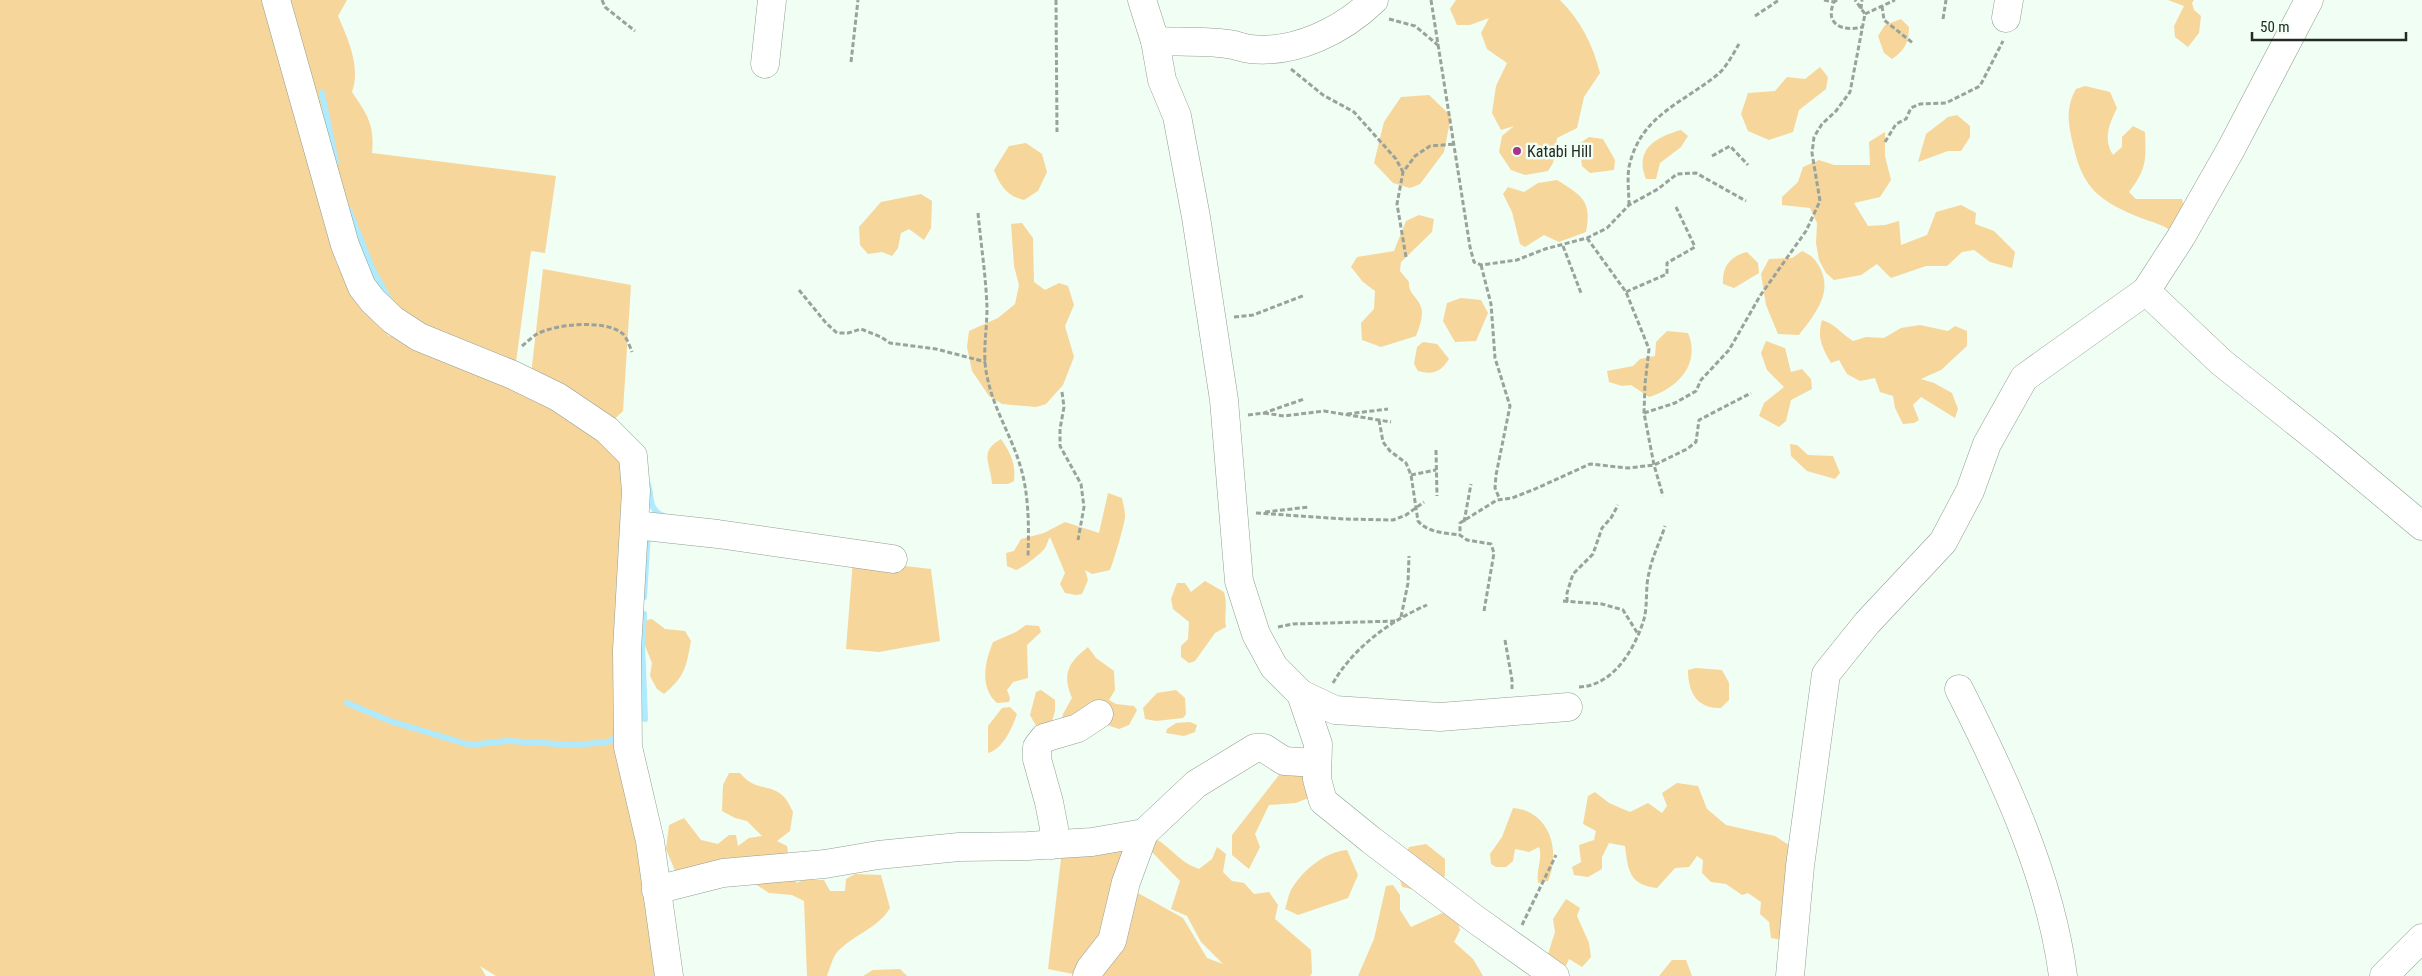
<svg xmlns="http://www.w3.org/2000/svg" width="2422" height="976" font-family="'Roboto Condensed',sans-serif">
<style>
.green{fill:#f7d69b}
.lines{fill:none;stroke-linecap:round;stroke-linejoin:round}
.stream{stroke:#afeafd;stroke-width:6}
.minor-casing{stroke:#919e94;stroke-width:29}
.path{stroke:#99a39b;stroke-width:3;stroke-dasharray:5 2.5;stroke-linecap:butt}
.minor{stroke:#fff;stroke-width:28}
.poi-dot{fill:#a7338d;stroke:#f0fef3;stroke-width:2}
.labels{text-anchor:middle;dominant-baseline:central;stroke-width:5;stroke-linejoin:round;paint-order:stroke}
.poi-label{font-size:16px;fill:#242925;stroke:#f0fef3;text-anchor:start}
</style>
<rect width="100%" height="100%" fill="#f0fef3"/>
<!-- green -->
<g class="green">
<path d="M0 0H347L338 16C348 39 361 67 352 92 367 114 375 125 372 153L556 176 545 253 531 251 516 362 512 368 398 313 369 274 352 233 335 260 358 304 389 336 398 337 543 401 618 452 625 479V596L662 976H496L480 966 486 976H0Z"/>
<path d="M1456 0H1560C1581 21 1593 45 1600 73L1584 97 1577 128 1557 138 1553 163 1548 171 1525 175 1511 170 1499 152 1502 136 1514 126 1501 130 1492 113 1496 86 1507 63 1487 49 1481 33 1489 18 1470 25H1457L1450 9Z"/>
<path d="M2168 0H2194L2192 3 2194 10 2201 16 2199 33 2188 47 2175 37 2174 26 2184 6Z"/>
<path d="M1901 19 1909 27C1909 42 1905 50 1892 59L1884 53 1878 36 1885 25Z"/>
<path d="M1820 67 1828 77 1826 89 1799 110 1793 132 1769 140 1748 131 1741 114 1748 93 1775 91 1787 77 1805 79Z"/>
<path d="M2085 86 2110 92 2117 108C2109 124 2103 139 2113 155L2122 147V137L2133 126 2145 132C2146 160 2147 169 2129 192L2136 199H2182L2186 213 2173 232C2164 225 2152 222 2141 218 2097 200 2082 188 2072 140 2068 121 2066 107 2076 89Z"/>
<path d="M1429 95 1451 116 1444 152 1420 184 1410 188 1393 183 1374 163 1384 122 1401 97Z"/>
<path d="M1957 115 1970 126V137L1961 151H1948L1918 162 1926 134 1948 117Z"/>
<path d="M1681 130 1688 136 1681 147 1660 163 1656 179H1646C1634 149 1656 137 1681 130Z"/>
<path d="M1885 132V156L1891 180 1880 197 1854 203 1868 226 1885 225 1899 221 1901 245 1927 235 1936 212 1961 205 1976 213 1975 224 1994 231 2015 252 2012 268 1990 262 1974 250 1962 252 1947 266H1926L1891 278 1877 264 1861 275 1834 280 1826 273 1819 260 1816 243 1817 223 1810 208 1782 205V197L1798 182 1803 167 1819 160 1834 165H1870L1869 142Z"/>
<path d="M1589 137 1603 139 1615 160 1614 170 1590 173 1582 166 1579 144Z"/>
<path d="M1026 143 1042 154 1047 172 1038 191 1024 200C1007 196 1000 186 994 170L1009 146Z"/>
<path d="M1557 180C1582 196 1592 200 1586 232L1559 242 1544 235 1525 247 1520 244 1512 212 1503 194 1508 187 1524 192 1538 183Z"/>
<path d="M921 194 932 201 931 228 924 240 909 229 901 233 898 248 892 256 882 252 868 254 860 245 859 227 881 202Z"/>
<path d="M1419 215 1434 219 1432 232 1401 262 1400 271 1409 282C1408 294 1418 297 1421 307 1424 316 1419 328 1416 336L1381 347 1362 340 1361 323 1374 309 1375 291 1363 282 1351 267 1357 257 1394 251 1406 221Z"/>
<path d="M1022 223 1033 238 1034 282 1045 290 1059 283 1068 286 1074 305 1065 326 1074 357 1063 385 1046 404 1036 407 1002 404 989 396 972 371 967 347 969 331 998 318 1015 304 1019 285 1014 266 1011 224Z"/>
<path d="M1802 251C1811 255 1814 258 1819 266 1834 292 1815 314 1799 335L1778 334 1766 305 1761 274 1769 259 1792 258Z"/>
<path d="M1747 252 1758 263 1759 273 1734 288 1723 284C1722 267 1730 256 1747 252Z"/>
<path d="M543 269 631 285 623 411 608 425 531 375Z"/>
<path d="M1461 298 1481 300 1488 313 1476 341 1455 342 1443 321 1447 303Z"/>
<path d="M1822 320C1837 325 1840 333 1853 341L1866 337 1884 338 1901 328 1920 325 1948 331 1955 326 1967 331V346L1941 370 1921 379 1934 383 1952 393 1958 409 1955 418 1921 397 1913 405 1919 420 1914 423 1903 424 1895 408 1893 396 1880 392 1875 378 1860 381 1847 374 1839 360 1831 363C1822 347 1817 338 1822 320Z"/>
<path d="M1667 331 1688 333C1701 364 1678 388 1649 397L1631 385 1622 386 1609 382 1607 371 1633 366 1640 359 1655 356 1656 342Z"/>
<path d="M1766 341 1785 348 1791 372 1802 369 1811 379 1812 389 1791 400 1786 421 1779 427 1759 416 1764 403 1784 387 1767 370 1761 353Z"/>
<path d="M1423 342 1437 344 1449 359C1440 372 1434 375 1418 371L1414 364 1417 347Z"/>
<path d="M1001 439C1011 453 1016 465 1014 481L1008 484H992C991 463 978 452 1001 439Z"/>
<path d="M1790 444 1797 445 1808 455 1833 456 1840 473 1835 479 1807 471 1791 456Z"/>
<path d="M1108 493 1122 498C1123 504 1125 509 1125 515 1126 521 1113 563 1110 570L1092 574 1085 570 1088 580 1082 594 1076 595 1065 593 1060 584 1065 573 1050 537C1048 540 1047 545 1045 548 1042 553 1021 569 1016 570L1007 566 1006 553 1014 551 1021 539 1044 533 1065 522 1099 533Z"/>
<path d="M853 560 931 569 940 641 879 652 846 649Z"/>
<path d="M1205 581 1224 592C1228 606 1224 614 1226 627L1215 633 1195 661 1189 663 1181 657V646L1188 639 1189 622 1173 609 1171 599 1177 583H1185L1191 592Z"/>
<path d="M652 619 665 629 685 631 691 641C686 668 685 676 664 694L657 689 650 676 652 663 639 631 646 620Z"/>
<path d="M1026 625 1039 626 1041 632 1027 645 1028 678 1013 682 1007 690 1010 698 1009 702 997 703C979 687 985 662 993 642L1016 632Z"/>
<path d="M1088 647 1096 658 1114 671 1115 690 1109 700 1116 704 1134 706 1137 710 1129 725 1119 729 1098 722 1061 724 1063 714 1072 698C1062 673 1068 663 1088 647Z"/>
<path d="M1696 668 1722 670 1729 683V700L1721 708C1696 709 1688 691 1688 670Z"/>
<path d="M1041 690 1055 700V711L1050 729 1040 733 1030 715 1036 692Z"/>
<path d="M1176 690 1185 698 1186 714 1183 718 1156 721 1145 719 1143 708 1157 693Z"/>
<path d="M1010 707 1017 714C1012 728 1003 749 988 753V726L1002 708Z"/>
<path d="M1190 722 1197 725 1195 732 1184 736 1166 733 1167 729 1176 723Z"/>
<path d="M1283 770 1308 771 1311 797 1296 803 1269 805 1255 834 1260 847 1249 869 1232 855V835Z"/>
<path d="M729 773H740C756 792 768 783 782 795 787 799 790 806 793 812L790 831 777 841 787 846 788 853 795 857 801 871 796 883 804 880H824L830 891H845L846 879 855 874 881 875 890 908C878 928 855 934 838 951 833 956 830 968 827 976H807L804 901 792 895 769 893 748 879 676 873 666 849 669 825 684 818 701 840 718 844 729 835H736L738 846 749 838 762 836 747 821 735 818 722 811 723 785Z"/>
<path d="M1677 783 1698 786 1707 809 1726 825 1775 836 1795 849 1782 940 1771 938 1769 922 1760 914 1761 902 1748 893 1742 895 1726 884 1711 882 1702 873 1703 860 1697 856 1689 867 1675 868 1657 888C1629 885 1628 870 1625 846L1609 843 1602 857V869L1588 877 1574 875 1572 867 1581 862 1579 845 1594 840 1596 831 1583 824 1588 796 1595 792 1609 803 1630 812 1648 803 1662 813 1667 806 1662 793Z"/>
<path d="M1513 808C1550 811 1561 851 1548 881L1538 883C1536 868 1543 859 1539 847L1529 852 1515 849 1513 861 1506 867H1496L1491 864 1490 854 1502 837Z"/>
<path d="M1156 839C1173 849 1179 862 1199 869L1212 859 1217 847 1226 854 1223 872 1232 881 1244 883 1254 894 1269 892 1278 905 1275 919 1311 950 1312 973 1310 976H1097L1129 888 1183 918 1207 958 1223 964 1201 942 1187 916 1171 909 1180 881 1149 849Z"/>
<path d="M1134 840 1108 932 1078 975 1048 969 1062 850Z"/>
<path d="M1426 844 1445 859V876L1425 892 1402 887 1398 872 1409 847Z"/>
<path d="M1347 850 1358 875 1348 898 1298 915 1285 909C1287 904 1288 896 1291 890 1302 871 1324 852 1347 850Z"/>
<path d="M1393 885 1400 895V910L1411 927 1442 913 1457 915 1460 930 1454 942 1473 959 1483 976H1358L1374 939 1386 886Z"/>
<path d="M1566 899 1580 908 1577 916 1589 943 1591 957 1582 967 1569 959 1562 975 1547 957 1555 932 1553 919Z"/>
<path d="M1672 960H1686L1692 976H1659Z"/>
<path d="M900 969 907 976H863L873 970Z"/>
</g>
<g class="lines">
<!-- stream -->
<g class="stream">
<path d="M322 93 336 162"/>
<path d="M349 210 373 270 390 301"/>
<path d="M648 484C652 498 648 509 663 516"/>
<path d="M644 597 648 533"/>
<path d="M644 614 642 644 645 719"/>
<path d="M347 703 390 721 470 745 506 741 575 745 607 742 621 736"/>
</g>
<!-- minor casing -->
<g class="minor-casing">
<g id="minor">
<path d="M276 0 345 245 362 287 373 301 393 320 419 337 513 375 558 397 607 430 633 456 636 491 627 650 628 747 650 841 669 976"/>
<path d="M1142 0 1155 41 1162 80 1177 116 1196 217 1224 400 1239 581 1256 634 1274 667 1301 694 1318 744 1317 779 1323 801 1371 840 1475 919 1555 976"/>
<path d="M2006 18 2009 0"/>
<path d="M1155 41C1179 42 1204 41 1228 44 1236 45 1243 48 1250 49 1296 54 1343 30 1374 0"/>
<path d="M765 64 772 0"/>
<path d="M2146 291 2221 362 2325 445 2422 526"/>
<path d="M635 525 718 534 893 559"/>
<path d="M1959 689C2004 778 2050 876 2063 976"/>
<path d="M1301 694 1335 710 1440 717 1568 707"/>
<path d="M1052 845 1054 828 1049 802 1037 759V747L1044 738 1078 728 1099 714"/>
<path d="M656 890 723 873 825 864 878 855 959 847 1028 846 1092 842 1144 833 1196 784 1255 748H1264L1284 761 1317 763"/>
<path d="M1087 976 1090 969 1112 941 1126 882 1144 833"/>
<path d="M1790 976 1800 866 1826 674 1867 623 1943 542 1970 491 1987 444 2024 378 2146 291 2181 237 2231 149 2309 0"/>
<path d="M2384 976 2422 938"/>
</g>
</g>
<!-- path -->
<g class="path">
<path d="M602 0 605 7 635 31"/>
<path d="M1056 0 1057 132"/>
<path d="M1431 0 1470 247 1474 262 1481 265 1517 260 1545 249 1587 238 1607 228 1629 205 1658 189 1677 174 1696 173 1746 201"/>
<path d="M1824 0 1834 2"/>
<path d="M1837 0 1834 2C1824 25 1843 32 1863 27"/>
<path d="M1882 6 1884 20 1914 44"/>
<path d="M1861 9 1862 0"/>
<path d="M1865 14 1895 0"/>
<path d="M1755 16 1779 0"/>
<path d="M1389 19 1415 26 1439 46"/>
<path d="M1943 19 1946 0"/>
<path d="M851 62 858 0"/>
<path d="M1291 69 1323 95 1354 112 1396 159 1403 172"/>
<path d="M1885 142 1896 124 1906 119 1911 108 1920 104 1946 103 1980 86 2003 41"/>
<path d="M1712 156 1730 146 1748 165"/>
<path d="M1629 205C1629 193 1627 179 1629 167 1640 116 1681 104 1717 75 1726 68 1733 54 1739 44"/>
<path d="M978 213C981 245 986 277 987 308 987 331 982 354 987 376 993 408 1011 435 1020 465 1029 494 1029 526 1028 556"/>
<path d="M1587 238 1626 292 1649 349 1645 384 1644 413 1654 465 1663 496"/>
<path d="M1563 246 1581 293 1580 291"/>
<path d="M1406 257 1397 204 1403 172 1415 156 1430 146 1455 144"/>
<path d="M1481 265 1491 304 1495 358 1510 406 1496 475 1495 488 1500 500"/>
<path d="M799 290 826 323 837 333H848L861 329 881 337 890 343 936 349 986 362"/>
<path d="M1626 292 1667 274V263L1695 247 1676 207"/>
<path d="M1234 317 1253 315 1305 295"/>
<path d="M522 346C527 342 532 337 537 334 555 324 607 319 623 334 627 338 630 347 632 352"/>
<path d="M1062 392 1064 407 1060 429V446L1081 484 1084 507 1078 540"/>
<path d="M1264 413 1284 416 1324 411 1391 422"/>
<path d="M1644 413 1675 403 1696 391 1701 380 1729 350 1760 296 1806 231 1820 201 1812 153 1814 137 1822 124 1836 111 1850 92 1865 14 1855 0"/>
<path d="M1347 414 1388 409"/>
<path d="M1248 415 1264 413 1304 399"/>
<path d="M1379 420 1383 442 1390 451 1406 463 1411 475 1418 521C1428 533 1446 533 1460 535"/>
<path d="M1436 450 1437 496"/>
<path d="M1411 475 1436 470"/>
<path d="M1265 512 1309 507"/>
<path d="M1256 513 1344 519 1393 520 1406 515 1424 502"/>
<path d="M1464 522 1471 484"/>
<path d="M1563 601 1602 604 1623 610 1638 634"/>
<path d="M1567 602V593L1573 574 1593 554 1602 528 1611 518 1618 505"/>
<path d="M1484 611 1494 553 1491 544 1467 540 1460 535V523L1497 500 1512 498 1535 489 1590 464 1628 468 1654 465 1687 449 1696 442 1699 420 1751 393"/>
<path d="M1401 617 1408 583 1409 556"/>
<path d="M1278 627 1293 624 1396 621"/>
<path d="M1505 640 1512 680V689"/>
<path d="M1333 683C1354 647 1390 621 1427 605"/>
<path d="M1579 687C1613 686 1635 649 1644 619 1648 604 1645 588 1649 573 1652 557 1660 542 1665 526"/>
<path d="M1522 925 1556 855"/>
</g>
<!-- minor -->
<use href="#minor" class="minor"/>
</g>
<!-- markers -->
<circle class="poi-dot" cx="1517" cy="151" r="5"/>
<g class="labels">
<!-- poi labels -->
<g class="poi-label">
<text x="1527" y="151">Katabi Hill</text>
</g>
</g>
<!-- scale -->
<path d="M2252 32v8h154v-8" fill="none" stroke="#242925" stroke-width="2.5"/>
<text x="2260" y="32" font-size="15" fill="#242925" stroke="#f0fef3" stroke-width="4" paint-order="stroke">50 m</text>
</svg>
